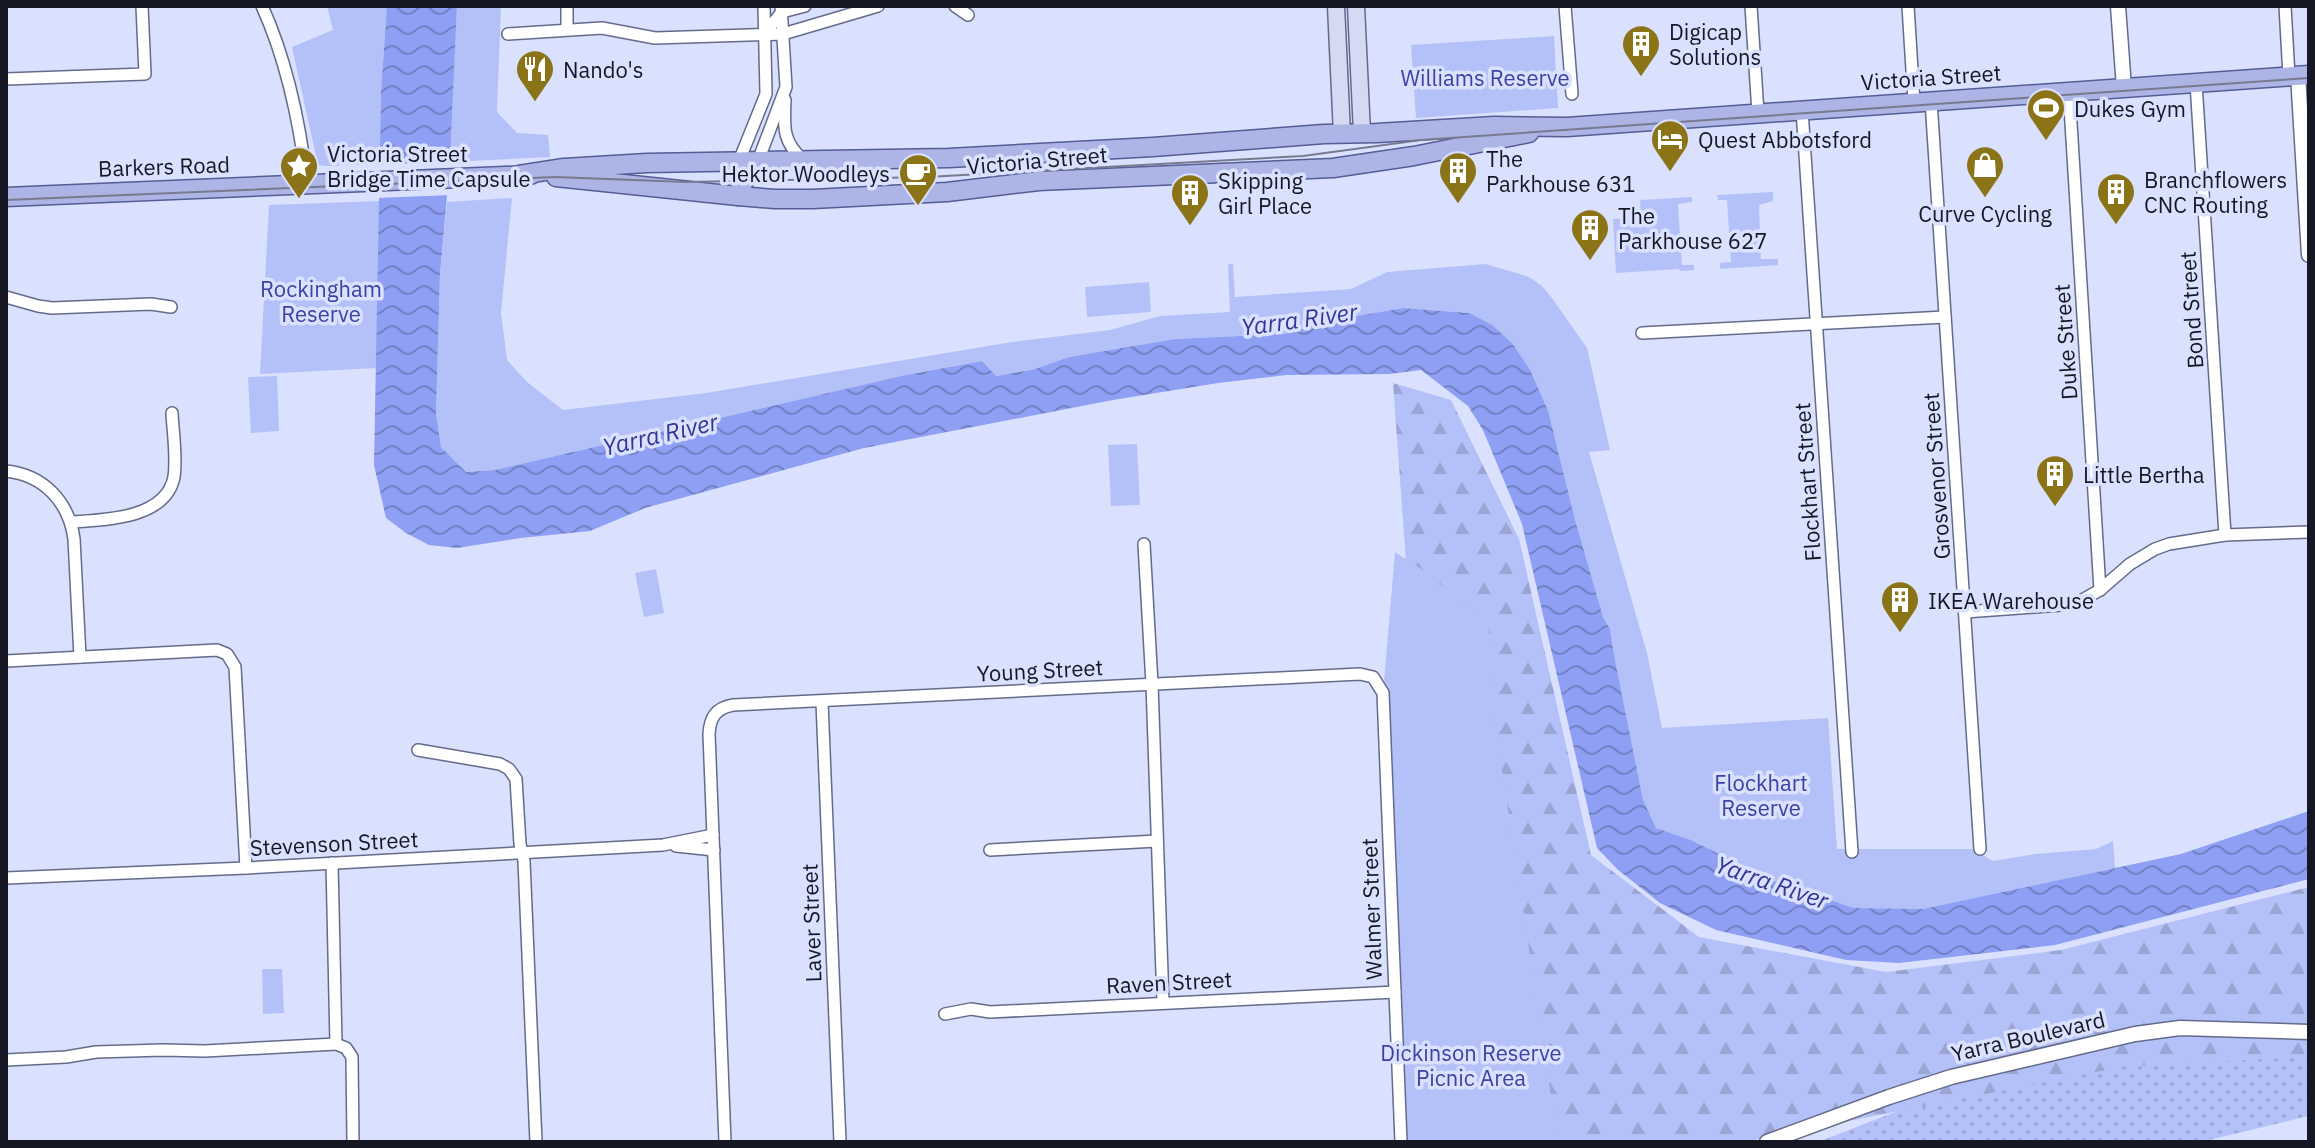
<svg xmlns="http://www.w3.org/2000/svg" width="2315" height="1148" font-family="'IBM Plex Sans',sans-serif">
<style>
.grass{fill:url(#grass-dots)}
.forest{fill:url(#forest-firs)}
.green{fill:#b4c1f8}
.water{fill:url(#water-waves)}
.pier{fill:#dae1fe}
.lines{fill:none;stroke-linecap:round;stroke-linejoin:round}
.minor-casing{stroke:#646b8a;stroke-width:14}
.tertiary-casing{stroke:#646b8a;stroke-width:17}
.secondary-casing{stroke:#646b8a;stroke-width:19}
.primary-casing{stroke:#535d96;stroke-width:21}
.minor{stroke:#fff;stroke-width:11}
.tertiary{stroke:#fff;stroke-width:14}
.secondary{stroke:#d5daf2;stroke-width:16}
.primary{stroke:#acb5e5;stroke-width:18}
.tram{stroke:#777b90;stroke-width:2}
.labels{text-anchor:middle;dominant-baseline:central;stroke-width:7;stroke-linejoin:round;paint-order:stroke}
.poi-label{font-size:22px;fill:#151724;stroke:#dae1fe;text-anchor:start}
.park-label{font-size:22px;fill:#3a42a3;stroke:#dae1fe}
.street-label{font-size:22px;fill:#151724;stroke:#dae1fe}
.water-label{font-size:24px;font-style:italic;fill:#313696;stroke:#dae1fe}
</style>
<defs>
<pattern id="grass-dots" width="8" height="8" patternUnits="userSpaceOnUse" patternTransform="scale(2)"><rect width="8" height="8" fill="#b4c1f8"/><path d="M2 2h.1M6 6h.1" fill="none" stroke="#9aa5d4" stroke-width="1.8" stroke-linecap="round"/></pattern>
<pattern id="forest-firs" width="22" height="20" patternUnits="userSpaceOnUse" patternTransform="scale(2)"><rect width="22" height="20" fill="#b4c1f8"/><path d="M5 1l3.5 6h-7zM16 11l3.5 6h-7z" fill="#9aa5d4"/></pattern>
<pattern id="water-waves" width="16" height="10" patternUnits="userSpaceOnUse" patternTransform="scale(2)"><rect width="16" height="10" fill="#8e9ff4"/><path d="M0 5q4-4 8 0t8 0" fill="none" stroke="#7381c5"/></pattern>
</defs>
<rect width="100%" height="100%" fill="#dae1fe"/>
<!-- grass -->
<path class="grass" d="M2309 1037V1116L2201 1142H1818L1908 1107 2028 1067Z"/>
<!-- forest -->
<path class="forest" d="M1393 383 1451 400 1519 539 1591 855 1699 937 1886 972 2061 950 2309 887V1057L2126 1066 1743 1142H1421L1407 576Z"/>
<!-- green -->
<g class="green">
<path d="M327 6H387L381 92 380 164 325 166 318 165 292 47 333 30Z"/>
<path d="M457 6H501L497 112 517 133 548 135 550 157 450 162Z"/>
<path d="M1554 36 1558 108 1416 118 1411 45Z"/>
<path d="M1773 192V201L1759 205 1761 259H1778V265L1720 269V263L1731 262 1727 200H1718L1717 195Z"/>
<path d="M1692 197V202L1678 204 1682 265H1694V270L1680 271 1679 269 1616 273 1613 219 1641 217 1640 200Z"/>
<path d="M512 198 501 313 507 360 527 382 563 410 706 393 1012 342 1110 330 1160 316 1230 312 1228 264H1233L1235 297 1351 289 1387 272 1486 264 1529 277 1542 286 1552 298 1587 348 1610 450 1589 452 1647 653 1662 728 1828 718 1837 849H1972L1993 861 2035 854 2096 849 2113 841 2115 868 1923 909 1854 908 1771 880 1691 840 1656 828 1643 801 1614 655 1610 629 1603 617 1574 516 1469 313 1403 308 1329 321 1284 334 1175 339 1069 357 1035 369 995 376 982 361 901 376 495 470 466 472 441 447 436 413 440 274 447 202Z"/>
<path d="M380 201 377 368 260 374 269 205Z"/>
<path d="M1149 282 1151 312 1087 317 1085 287Z"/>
<path d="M277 376 279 431 251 433 248 377Z"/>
<path d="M1137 444 1140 505 1111 506 1108 445Z"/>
<path d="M1395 552 1421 569 1488 623 1497 737 1558 1142H1401L1383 693Z"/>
<path d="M656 569 664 613 644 617 635 573Z"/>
<path d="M262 969H282L284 1013 263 1014Z"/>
</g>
<!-- water -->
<path class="water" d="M387 6H457L450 162 440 274 436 413 441 447 466 472 495 470 901 376 982 361 996 376 1035 369 1069 357 1175 339 1284 334 1329 321 1403 308 1469 313 1492 325 1512 343 1530 370 1548 411 1574 516 1603 617 1610 629 1614 655 1643 800 1656 828 1691 840 1771 880 1854 908 1923 909 2181 854 2309 811V879L2055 945 1899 963 1846 960 1716 930 1660 903 1617 869 1597 848 1522 524 1483 430 1468 406 1421 370 1389 374 1286 375 1218 383 1113 400 864 448 645 508 590 531 521 538 457 548 429 545 406 533 386 518 374 465 381 92Z"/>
<!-- pier -->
<path class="pier" d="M454 161 452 195 376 198V165Z"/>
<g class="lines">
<!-- minor casing -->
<g class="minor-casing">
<g id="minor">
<path d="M262 6C287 61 300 124 307 184"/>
<path d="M955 6 968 15"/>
<path d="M1565 6 1572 94"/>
<path d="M1751 6 1758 113"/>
<path d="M1908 6 1914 102"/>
<path d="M2285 6 2289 76"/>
<path d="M567 29V6"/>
<path d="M765 33 782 12 805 6"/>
<path d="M508 34 602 28 655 38 783 34 878 6"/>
<path d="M6 79 145 74 142 6"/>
<path d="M2196 83 2225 535"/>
<path d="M2069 91 2100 590"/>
<path d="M785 100C784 127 782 141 803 160"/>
<path d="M1931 101 1980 849"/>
<path d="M1802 110 1852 852"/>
<path d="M739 161 766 94 764 6"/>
<path d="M758 161 786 87 781 6"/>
<path d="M6 297 38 306 52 308 151 304 171 307"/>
<path d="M1642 333 1945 317"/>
<path d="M6 471C44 475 69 502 74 539L80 657"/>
<path d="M71 522C104 520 166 519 174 477 177 457 173 433 172 413"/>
<path d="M1144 544 1152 684 1163 1002"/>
<path d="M1965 612 2075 604 2100 590 2130 564 2155 549 2169 544 2225 535 2309 532"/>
<path d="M6 661 217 650 227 654 235 667 246 868"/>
<path d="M822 702 840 1142"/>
<path d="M418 750 500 764 509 769 516 779 520 844 524 861 536 1142"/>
<path d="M676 846 714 850"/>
<path d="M990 850 1157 841"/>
<path d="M332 863 336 1044 346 1048 352 1057 353 1142"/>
<path d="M6 878 246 868 663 845 713 835"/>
<path d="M945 1014 971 1009 990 1012 1395 992"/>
<path d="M6 1060 66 1057 96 1052 163 1050 205 1051 336 1044"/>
<path d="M725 1142 709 734C710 717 716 708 733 705L1360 674 1373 677 1383 693 1401 1142"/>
</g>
</g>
<!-- tertiary casing -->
<g class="tertiary-casing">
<g id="tertiary">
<path d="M2118 6 2124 88"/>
<path d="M2298 75 2309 255"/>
<path d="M1767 1142 1889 1097 1951 1077 2135 1034 2180 1028 2309 1032"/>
</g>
</g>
<!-- secondary casing -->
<g class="secondary-casing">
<g id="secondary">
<path d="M1336 6 1342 134"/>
<path d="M1356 6 1362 133"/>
</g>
</g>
<!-- primary casing -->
<g class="primary-casing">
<g id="primary">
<path d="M519 175 564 168 647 163 949 158 1153 147 1324 134 1377 133 1494 126 1567 127 2309 75"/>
<path d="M556 177 738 196 775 199H813L947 192 1039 181 1333 168 1414 156 1529 133"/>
<path d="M738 196 743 183 758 161"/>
<path d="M6 197 531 175"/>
</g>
</g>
<!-- minor -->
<use href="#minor" class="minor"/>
<!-- tertiary -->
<use href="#tertiary" class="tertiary"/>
<!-- secondary -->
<use href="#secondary" class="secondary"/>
<!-- primary -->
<use href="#primary" class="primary"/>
<!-- tram -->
<path class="tram" d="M6 200 555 177 686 182 927 177 1303 156 1421 140 2309 78"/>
</g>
<!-- icons -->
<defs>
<g id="building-pin" transform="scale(2)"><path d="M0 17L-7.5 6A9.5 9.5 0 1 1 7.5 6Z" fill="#8a7417" stroke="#dae1fe"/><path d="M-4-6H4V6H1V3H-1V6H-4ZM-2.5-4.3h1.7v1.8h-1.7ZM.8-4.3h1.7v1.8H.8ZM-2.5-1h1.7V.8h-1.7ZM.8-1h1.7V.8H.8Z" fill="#fff"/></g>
<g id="restaurant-pin" transform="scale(2)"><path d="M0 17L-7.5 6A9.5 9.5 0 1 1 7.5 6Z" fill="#8a7417" stroke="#dae1fe"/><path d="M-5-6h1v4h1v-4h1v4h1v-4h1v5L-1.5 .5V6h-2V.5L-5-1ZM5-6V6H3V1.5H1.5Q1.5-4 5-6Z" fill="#fff"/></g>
<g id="stadium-pin" transform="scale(2)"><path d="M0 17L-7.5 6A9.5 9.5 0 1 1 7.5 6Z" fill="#8a7417" stroke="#dae1fe"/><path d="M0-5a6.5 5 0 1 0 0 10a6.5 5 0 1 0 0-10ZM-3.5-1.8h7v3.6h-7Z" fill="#fff"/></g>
<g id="hotel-pin" transform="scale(2)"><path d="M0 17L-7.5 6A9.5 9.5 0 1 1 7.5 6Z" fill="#8a7417" stroke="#dae1fe"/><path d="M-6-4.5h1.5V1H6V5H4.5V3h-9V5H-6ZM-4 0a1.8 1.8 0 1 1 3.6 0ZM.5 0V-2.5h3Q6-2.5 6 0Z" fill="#fff"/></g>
<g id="shop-pin" transform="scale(2)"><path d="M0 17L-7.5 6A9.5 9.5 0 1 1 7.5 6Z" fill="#8a7417" stroke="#dae1fe"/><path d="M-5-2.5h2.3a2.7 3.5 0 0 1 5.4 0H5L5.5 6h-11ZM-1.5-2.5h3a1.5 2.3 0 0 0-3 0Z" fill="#fff"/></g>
<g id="sight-pin" transform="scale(2)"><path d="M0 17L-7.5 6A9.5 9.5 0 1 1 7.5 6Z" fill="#8a7417" stroke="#dae1fe"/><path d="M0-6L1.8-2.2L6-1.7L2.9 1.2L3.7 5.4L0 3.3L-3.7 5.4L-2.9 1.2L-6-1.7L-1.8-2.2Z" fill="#fff"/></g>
<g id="cafe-pin" transform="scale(2)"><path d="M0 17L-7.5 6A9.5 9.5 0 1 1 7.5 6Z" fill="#8a7417" stroke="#dae1fe"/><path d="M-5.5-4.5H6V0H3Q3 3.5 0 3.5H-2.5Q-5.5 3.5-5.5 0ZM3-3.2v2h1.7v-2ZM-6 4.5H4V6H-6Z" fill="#fff"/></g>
</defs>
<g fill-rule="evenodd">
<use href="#building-pin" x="1641" y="44"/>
<use href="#restaurant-pin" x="535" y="69"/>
<use href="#stadium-pin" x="2046" y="108"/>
<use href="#hotel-pin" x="1670" y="139"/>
<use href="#shop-pin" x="1985" y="165"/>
<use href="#sight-pin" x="299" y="166"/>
<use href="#building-pin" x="1458" y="171"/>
<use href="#cafe-pin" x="918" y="173"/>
<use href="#building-pin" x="2116" y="192"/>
<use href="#building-pin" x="1190" y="193"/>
<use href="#building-pin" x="1590" y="228"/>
<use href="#building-pin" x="2055" y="474"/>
<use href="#building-pin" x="1900" y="600"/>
</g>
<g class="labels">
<!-- poi labels -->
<g class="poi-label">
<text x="1669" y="31">Digicap<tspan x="1669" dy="25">Solutions</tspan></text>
<text x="563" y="69">Nando's</text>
<text x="2074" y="108">Dukes Gym</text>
<text x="1698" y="139">Quest Abbotsford</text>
<text x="327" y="153">Victoria Street<tspan x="327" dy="25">Bridge Time Capsule</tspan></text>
<text x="1486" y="158">The<tspan x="1486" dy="25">Parkhouse 631</tspan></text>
<text x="890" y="173" text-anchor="end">Hektor Woodleys</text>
<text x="2144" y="179">Branchflowers<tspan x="2144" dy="25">CNC Routing</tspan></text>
<text x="1218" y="180">Skipping<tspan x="1218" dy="25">Girl Place</tspan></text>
<text x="1985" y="213" text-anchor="middle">Curve Cycling</text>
<text x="1618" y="215">The<tspan x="1618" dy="25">Parkhouse 627</tspan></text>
<text x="2083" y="474">Little Bertha</text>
<text x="1928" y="600">IKEA Warehouse</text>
</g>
<!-- park labels -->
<g class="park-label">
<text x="1485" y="77">Williams Reserve</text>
<text x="321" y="288">Rockingham<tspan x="321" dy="25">Reserve</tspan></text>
<text x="1761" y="782">Flockhart<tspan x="1761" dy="25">Reserve</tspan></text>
<text x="1471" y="1052">Dickinson Reserve<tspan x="1471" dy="25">Picnic Area</tspan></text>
</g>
<!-- street labels -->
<g class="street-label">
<text transform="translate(1931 77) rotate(-4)">Victoria Street</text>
<text transform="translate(1037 160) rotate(-5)">Victoria Street</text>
<text transform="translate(164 166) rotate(-2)">Barkers Road</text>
<text transform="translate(2191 310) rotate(-94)">Bond Street</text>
<text transform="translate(2065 342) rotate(-94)">Duke Street</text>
<text transform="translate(1936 476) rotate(-94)">Grosvenor Street</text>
<text transform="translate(1807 482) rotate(-94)">Flockhart Street</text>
<text transform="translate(1040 670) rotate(-3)">Young Street</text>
<text transform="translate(334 843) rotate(-3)">Stevenson Street</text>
<text transform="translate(1371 909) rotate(-92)">Walmer Street</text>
<text transform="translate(811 923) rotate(-92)">Laver Street</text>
<text transform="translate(1169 982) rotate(-3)">Raven Street</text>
<text transform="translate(2028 1036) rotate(-13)">Yarra Boulevard</text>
</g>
<!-- water labels -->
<g class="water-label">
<text transform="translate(1299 319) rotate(-8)">Yarra River</text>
<text transform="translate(660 434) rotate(-13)">Yarra River</text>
<text transform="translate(1772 882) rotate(19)">Yarra River</text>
</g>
</g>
<!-- border -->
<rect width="2315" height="1148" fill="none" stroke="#151724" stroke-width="16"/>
</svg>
